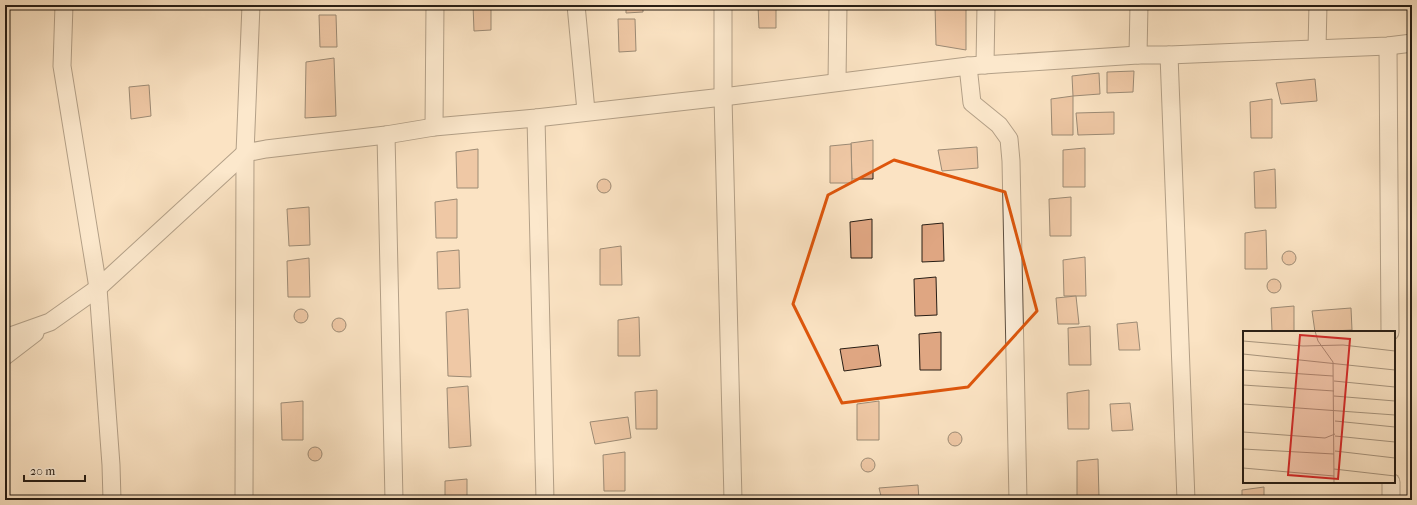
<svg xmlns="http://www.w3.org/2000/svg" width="1417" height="505" font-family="'IM FELL French Canon',serif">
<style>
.building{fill:#dfa682;stroke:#281e15}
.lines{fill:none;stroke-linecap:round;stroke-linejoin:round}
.minor-casing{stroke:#5d4f40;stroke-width:19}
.minor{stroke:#fcedd8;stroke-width:17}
.marked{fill:none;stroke:#de560c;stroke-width:3;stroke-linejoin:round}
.inset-road{fill:none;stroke:#a7947d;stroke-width:1}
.view{fill:#d62828;fill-opacity:0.15;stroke:#d62828;stroke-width:2}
.inset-edge{fill:none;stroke:#281e15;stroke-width:2}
</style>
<rect width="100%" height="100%" fill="#fbe3c3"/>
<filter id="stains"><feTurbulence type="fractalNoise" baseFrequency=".005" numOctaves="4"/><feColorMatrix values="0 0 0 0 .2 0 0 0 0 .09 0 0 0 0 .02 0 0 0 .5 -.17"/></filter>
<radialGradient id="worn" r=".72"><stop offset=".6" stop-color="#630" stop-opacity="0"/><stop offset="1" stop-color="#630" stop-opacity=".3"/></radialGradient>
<!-- building -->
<g class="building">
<path d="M473 5H491V30L474 31Z"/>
<path d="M626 5H643V12L626 13Z"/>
<path d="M758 5H776V28H759Z"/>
<path d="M873 5H890L891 9H873Z"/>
<path d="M935 5H966V50L936 45Z"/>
<path d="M319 15H336L337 47H320Z"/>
<path d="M618 19H635L636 51 619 52Z"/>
<path d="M334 58 336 116 305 118 306 62Z"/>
<path d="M1134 71 1133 92 1107 93V72Z"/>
<path d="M1099 73 1100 94 1073 96 1072 76Z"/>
<path d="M1315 79 1317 101 1281 104 1276 83Z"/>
<path d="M149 85 151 116 131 119 129 87Z"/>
<path d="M1073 96V135H1052L1051 99Z"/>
<path d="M1272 99V138H1251L1250 102Z"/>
<path d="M1114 112V134L1078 135 1076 113Z"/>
<path d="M873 140V179H852L851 143Z"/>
<path d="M851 144 852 183H830V146Z"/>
<path d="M977 147 978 168 942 171 938 150Z"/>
<path d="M1085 148V187H1063V150Z"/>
<path d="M478 149V188H457L456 152Z"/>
<path d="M1275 169 1276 208H1255L1254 172Z"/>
<circle cx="604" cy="186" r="7"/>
<path d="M1071 197V236H1050L1049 199Z"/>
<path d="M457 199V238H436L435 202Z"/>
<path d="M309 207 310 245 289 246 287 209Z"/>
<path d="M872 219V258H851L850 222Z"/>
<path d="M943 223 944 261 922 262V225Z"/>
<path d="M1266 230 1267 269H1245V233Z"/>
<path d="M621 246 622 285H600V249Z"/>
<path d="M459 250 460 288 438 289 437 252Z"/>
<circle cx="1289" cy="258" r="7"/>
<path d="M1085 257 1086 296H1064L1063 260Z"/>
<path d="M309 258 310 297H288L287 261Z"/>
<path d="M936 277 937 315 915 316 914 279Z"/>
<circle cx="1274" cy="286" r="7"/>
<path d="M1076 296 1079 324H1058L1056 298Z"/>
<path d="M1294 306V331H1272L1271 308Z"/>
<path d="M1351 308 1352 330 1315 332 1312 311Z"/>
<circle cx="301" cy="316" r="7"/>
<path d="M468 309 471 377 448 376 446 312Z"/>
<path d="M639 317 640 356H618V320Z"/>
<circle cx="339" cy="325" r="7"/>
<path d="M1137 322 1140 350H1119L1117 324Z"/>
<path d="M1090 326 1091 365H1069L1068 328Z"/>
<path d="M941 332V370H920L919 334Z"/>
<path d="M878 345 881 366 844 371 840 349Z"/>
<path d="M468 386 471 446 449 448 447 388Z"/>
<path d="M657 390V429H636L635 392Z"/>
<path d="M1089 390V429H1068L1067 393Z"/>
<path d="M303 401V440H282L281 403Z"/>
<path d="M879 401V440H857V404Z"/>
<path d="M1130 403 1133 430 1112 431 1110 404Z"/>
<path d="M628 417 631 438 595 444 590 422Z"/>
<circle cx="955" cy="439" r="7"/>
<circle cx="315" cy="454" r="7"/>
<path d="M625 452V491H604L603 455Z"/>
<circle cx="868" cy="465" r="7"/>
<path d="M1098 459 1099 498H1077V461Z"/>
<path d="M467 479V500H445V481Z"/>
<path d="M918 485 919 500H882L879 488Z"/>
<path d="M1264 487V500H1242V490Z"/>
</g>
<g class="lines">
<!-- minor casing -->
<g class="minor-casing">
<g id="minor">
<path d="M64 5 62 66 98 288 111 465 112 500"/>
<path d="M576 5 586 111"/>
<path d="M723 5V97L733 500"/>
<path d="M1388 46 1390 332"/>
<path d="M1317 48 1318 5"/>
<path d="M1138 55 1139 5"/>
<path d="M1169 55 1186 500"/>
<path d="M985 65 986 5"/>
<path d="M968 66 972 103 999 125 1009 139 1011 161 1018 500"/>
<path d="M837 82 838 5"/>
<path d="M536 118 545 500"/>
<path d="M434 127 435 5"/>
<path d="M386 135 394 500"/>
<path d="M5 338 50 322 98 288 245 153 266 149 386 135 434 127 536 118 723 97 968 66 1138 55H1169L1388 46 1412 43"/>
<path d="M5 356 35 333"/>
<path d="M1391 482V500"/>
<path d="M244 500 245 153 251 5"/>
</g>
</g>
<!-- minor -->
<use href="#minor" class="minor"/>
</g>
<!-- marked area -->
<path d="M0 0H1417V505H0ZM894 160 1005 192 1037 311 968 387 842 403 793 304 828 195Z" fill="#fbe3c3" fill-opacity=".55" fill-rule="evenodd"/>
<path class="marked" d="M894 160 1005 192 1037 311 968 387 842 403 793 304 828 195Z"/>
<!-- overview -->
<g transform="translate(1243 331)">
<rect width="152" height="152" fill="#fbe3c3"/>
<path class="inset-road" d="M72 0 75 10 90 31 91 152M0 10 60 15 100 14 152 20M0 23 152 39M0 39 90 45M91 50 152 56M0 54 91 60M91 65 152 70M0 73 152 84M92 90 152 96M0 101 82 107 92 103M92 105 152 111M0 118 91 123M92 120 152 127M0 137 91 145M91 138 152 145"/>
<path class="view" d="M57 4 107 8 95 148 45 144Z"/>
<rect width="152" height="152" class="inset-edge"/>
</g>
<!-- margin -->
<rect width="1417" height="505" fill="none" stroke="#fbe3c3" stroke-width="20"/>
<rect x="6" y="6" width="1405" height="493" fill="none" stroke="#281e15" stroke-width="2"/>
<rect x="10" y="10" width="1397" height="485" fill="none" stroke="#281e15"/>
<!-- scale -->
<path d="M24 475v6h61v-6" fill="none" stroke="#281e15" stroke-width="2"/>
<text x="30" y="475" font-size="12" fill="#281e15" stroke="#fcedd8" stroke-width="3" paint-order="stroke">20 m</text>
<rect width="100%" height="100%" filter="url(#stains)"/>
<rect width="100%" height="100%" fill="url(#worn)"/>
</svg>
